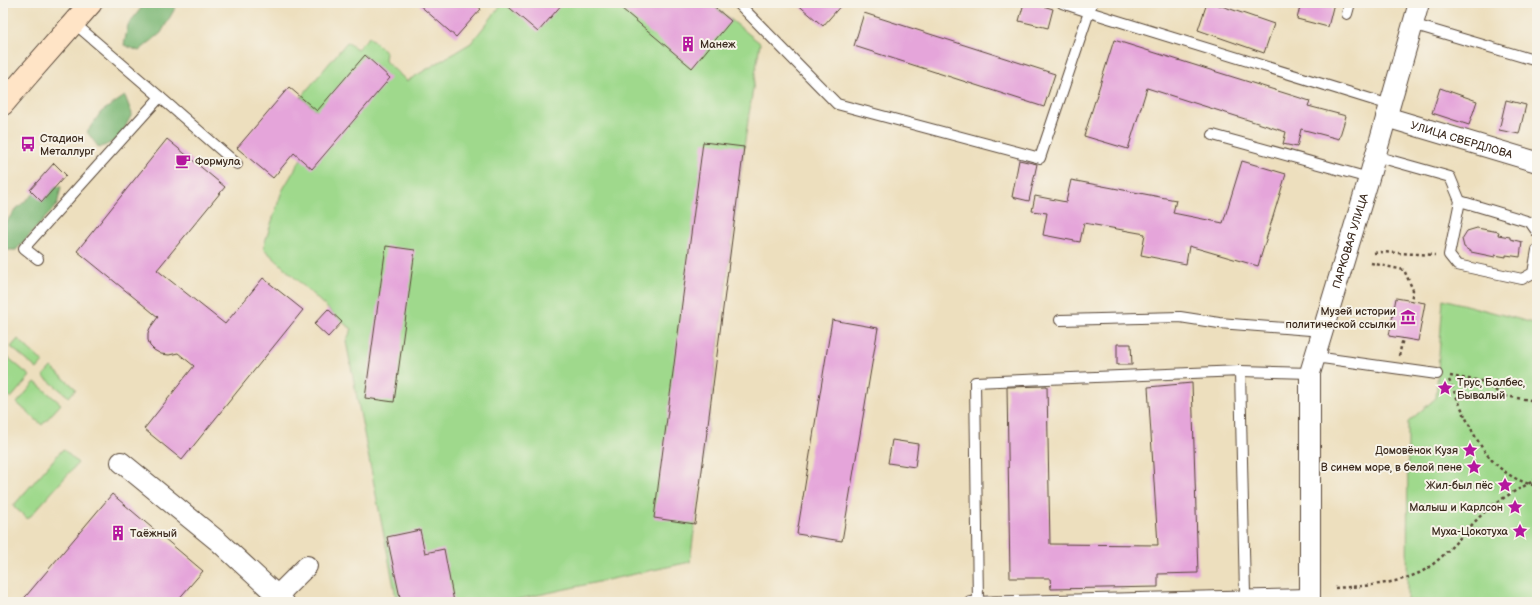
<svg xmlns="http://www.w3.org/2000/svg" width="1540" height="605" font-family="'Balsamiq Sans',sans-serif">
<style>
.green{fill:#9fd98c;stroke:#6d8255}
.forest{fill:#7fb978;stroke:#5d724b}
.building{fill:#e5a5da}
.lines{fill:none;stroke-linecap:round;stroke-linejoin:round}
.service-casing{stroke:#564536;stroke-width:12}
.minor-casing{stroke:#564536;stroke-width:22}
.secondary-casing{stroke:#564536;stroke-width:24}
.path{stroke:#564536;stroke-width:2.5;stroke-dasharray:3 3;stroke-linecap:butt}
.service{stroke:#fff;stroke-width:10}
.minor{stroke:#fff;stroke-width:20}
.secondary{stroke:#ffe4c6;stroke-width:22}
.labels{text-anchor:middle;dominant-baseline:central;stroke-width:4;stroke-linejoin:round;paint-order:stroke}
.poi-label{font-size:11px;fill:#3b2a1e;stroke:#f7f3e8;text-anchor:end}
.street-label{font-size:11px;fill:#3b2a1e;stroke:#f7f3e8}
</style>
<rect width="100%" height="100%" fill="#f7f3e8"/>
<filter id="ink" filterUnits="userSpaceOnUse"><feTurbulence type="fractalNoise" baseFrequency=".025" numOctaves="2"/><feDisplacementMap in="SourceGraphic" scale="8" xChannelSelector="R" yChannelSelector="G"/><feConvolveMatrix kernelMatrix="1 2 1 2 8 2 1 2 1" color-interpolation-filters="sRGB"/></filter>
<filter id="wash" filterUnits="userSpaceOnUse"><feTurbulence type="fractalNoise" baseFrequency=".012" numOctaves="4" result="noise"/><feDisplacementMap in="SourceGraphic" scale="16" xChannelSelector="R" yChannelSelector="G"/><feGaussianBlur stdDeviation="0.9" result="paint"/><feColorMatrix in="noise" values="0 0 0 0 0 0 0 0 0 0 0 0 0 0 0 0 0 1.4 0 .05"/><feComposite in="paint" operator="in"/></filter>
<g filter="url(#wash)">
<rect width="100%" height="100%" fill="#eddfbe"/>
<!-- green -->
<g class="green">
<path d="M503 3H710L760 43 744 147 690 562 506 602H397L346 341 352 329 342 322 263 248 282 191 325 118 301 97 347 42 357 49 369 37 386 52 385 61 407 81 471 43Z"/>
<path d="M1443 299 1537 324V602L1407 601 1408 422 1436 398Z"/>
<path d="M18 339 43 362 37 369 11 347Z"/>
<path d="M5 355 30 376 11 398 3 391V356Z"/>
<path d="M51 367 76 389 69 397 43 376Z"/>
<path d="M35 382 61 404 42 425 17 403Z"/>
<path d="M63 449 78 463 28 519 13 506Z"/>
</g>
<!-- forest -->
<g class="forest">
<path d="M145 3H178L161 33 139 51 124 45 128 25Z"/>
<path d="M125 96 132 114C121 134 122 139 99 148L87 132 101 112Z"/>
<path d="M44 185 61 187 57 205 16 250H7L3 246V226L16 209Z"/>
</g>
<g id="blocks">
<!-- building -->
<g class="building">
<path d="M417 3H474L481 9 456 37Z"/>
<path d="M504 3H563L538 32Z"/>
<path d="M615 3H710L731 21 692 68Z"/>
<path d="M796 3H843L823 26Z"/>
<path d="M1024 3H1033L1053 9 1048 28 1019 21Z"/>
<path d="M1207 3H1213L1274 24 1264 53 1198 30Z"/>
<path d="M1301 3H1334L1328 27 1297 19Z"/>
<path d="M864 13 1055 74 1044 107 854 46Z"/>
<path d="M1114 40 1310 101 1308 106 1346 116 1339 139 1301 129 1297 147 1283 144 1286 132 1147 88 1128 149 1084 136Z"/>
<path d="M365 55 390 78 312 169 294 153 273 178 237 148 289 87 317 111Z"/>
<path d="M1440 88 1477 101 1469 125 1432 113Z"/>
<path d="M1506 100 1526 105 1519 134 1499 130Z"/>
<path d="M167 139 225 187 157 270 225 324 263 278 303 310 182 460 144 429 194 366 178 353 169 355 161 354 154 350 150 346 148 340V333L150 328 158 317 77 251Z"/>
<path d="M703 142 744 147 695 524 654 518Z"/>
<path d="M1019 160 1037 164 1029 201 1012 197Z"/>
<path d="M1242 161 1286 174 1258 266 1189 246 1186 264 1141 255 1145 234 1084 223 1080 242 1043 235 1047 213 1032 211 1035 196 1066 202 1071 180 1176 200 1173 213 1223 223Z"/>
<path d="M54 163 66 175 42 202 30 190Z"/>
<path d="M1477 228 1499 232 1498 235 1510 237V239L1522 242 1520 257 1506 255V257L1495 255V257L1471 252 1464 247 1462 239 1467 231Z"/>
<path d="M386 246 415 250 394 402 365 398Z"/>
<path d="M1396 298 1425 303 1418 341 1389 336Z"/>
<path d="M328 309 342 322 328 337 314 324Z"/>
<path d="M832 320 878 328 842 541 797 534Z"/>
<path d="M1117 344H1131L1132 365H1117Z"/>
<path d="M1192 383 1198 573 1158 574V587L1051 589 1050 578H1010L1007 387 1047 386 1050 544 1158 545 1148 387Z"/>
<path d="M892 440 918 444 915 467 888 463Z"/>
<path d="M112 494 203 571 176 602H21Z"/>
<path d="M420 530 425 553 444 549 454 602H401L387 537Z"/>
</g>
</g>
</g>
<g filter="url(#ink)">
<use href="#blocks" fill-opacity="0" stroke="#564536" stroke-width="1"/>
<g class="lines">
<!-- service casing -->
<g class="service-casing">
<g id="service">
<path d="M738 3 837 104 1040 158 1089 12 1062 3"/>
<path d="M1092 3 1089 12 1390 105"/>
<path d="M1347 14 1350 3"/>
<path d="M1412 24 1537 61"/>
<path d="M160 97 237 164"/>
<path d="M1213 135 1369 178"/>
<path d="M1375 156 1450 177 1460 201 1449 255 1457 265 1522 279 1533 273 1537 250"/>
<path d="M1460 201 1530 222 1537 232"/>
<path d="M38 259 24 248 160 97 74 23"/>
<path d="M1060 320 1180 317 1219 323 1323 331"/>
<path d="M1315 357 1437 374"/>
<path d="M1240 371 1310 373"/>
<path d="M970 602 1310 594"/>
<path d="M978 602 975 382 1240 371 1245 594"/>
</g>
</g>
<!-- minor casing -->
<g class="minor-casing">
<g id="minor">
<path id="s1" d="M1386 117 1537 162"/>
<path d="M121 462 219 542 284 602"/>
<path d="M277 596 307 566"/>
<path id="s2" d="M1310 602V373L1369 178 1419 3"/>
</g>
</g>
<!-- secondary casing -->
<g class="secondary-casing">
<path id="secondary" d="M3 104 26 77 91 3"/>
</g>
<!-- path -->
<g class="path">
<path d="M1374 253 1380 252 1435 255"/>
<path d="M1371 263 1404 270 1413 290 1411 301"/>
<path d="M1399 356 1403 338"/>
<path d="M1450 376 1481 381 1504 396 1537 401"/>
<path d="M1449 380C1470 425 1483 474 1537 486"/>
<path d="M1536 449H1537"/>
<path d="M1335 588C1363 586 1393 585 1419 573 1443 562 1467 527 1488 509 1500 499 1522 487 1537 479"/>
</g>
<!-- service -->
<use href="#service" class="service"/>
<!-- minor -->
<use href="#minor" class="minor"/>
<!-- secondary -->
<use href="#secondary" class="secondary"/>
</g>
</g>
<!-- icons -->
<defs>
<g id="building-bare" transform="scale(1.2)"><path d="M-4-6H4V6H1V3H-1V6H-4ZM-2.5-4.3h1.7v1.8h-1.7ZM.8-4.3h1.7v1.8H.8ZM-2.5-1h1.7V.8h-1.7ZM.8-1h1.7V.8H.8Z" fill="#b5179e" stroke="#f7f3e8" stroke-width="2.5" paint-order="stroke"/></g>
<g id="bus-bare" transform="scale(1.2)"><path d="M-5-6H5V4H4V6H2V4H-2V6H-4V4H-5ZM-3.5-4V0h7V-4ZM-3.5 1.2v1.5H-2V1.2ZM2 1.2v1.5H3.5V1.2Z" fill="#b5179e" stroke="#f7f3e8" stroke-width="2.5" paint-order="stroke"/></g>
<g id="cafe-bare" transform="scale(1.2)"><path d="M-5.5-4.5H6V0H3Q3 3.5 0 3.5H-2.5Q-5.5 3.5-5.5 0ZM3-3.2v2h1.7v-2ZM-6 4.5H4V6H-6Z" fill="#b5179e" stroke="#f7f3e8" stroke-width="2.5" paint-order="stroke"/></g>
<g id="museum-bare" transform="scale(1.2)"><path d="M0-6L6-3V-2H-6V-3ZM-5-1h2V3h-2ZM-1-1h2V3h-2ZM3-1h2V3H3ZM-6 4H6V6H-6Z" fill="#b5179e" stroke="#f7f3e8" stroke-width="2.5" paint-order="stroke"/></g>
<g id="sight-bare" transform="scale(1.2)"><path d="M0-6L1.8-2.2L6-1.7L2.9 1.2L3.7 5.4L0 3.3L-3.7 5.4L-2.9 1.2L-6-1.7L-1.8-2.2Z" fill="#b5179e" stroke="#f7f3e8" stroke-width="2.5" paint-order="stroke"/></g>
</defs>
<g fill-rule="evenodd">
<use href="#building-bare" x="688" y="44"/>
<use href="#bus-bare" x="28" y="144"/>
<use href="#cafe-bare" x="183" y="161"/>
<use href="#museum-bare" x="1408" y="317"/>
<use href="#sight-bare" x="1445" y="388"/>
<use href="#sight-bare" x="1470" y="450"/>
<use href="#sight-bare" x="1474" y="467"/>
<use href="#sight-bare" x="1505" y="485"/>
<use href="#sight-bare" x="1515" y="507"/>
<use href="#sight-bare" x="1520" y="531"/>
<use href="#building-bare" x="118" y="533"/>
</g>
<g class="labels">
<!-- poi labels -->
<g class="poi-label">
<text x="700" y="44" text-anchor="start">Манеж</text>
<text x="40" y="138" text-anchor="start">Стадион<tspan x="40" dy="13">Металлург</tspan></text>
<text x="195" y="161" text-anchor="start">Формула</text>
<text x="1396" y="311">Музей истории<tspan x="1396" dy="13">политической ссылки</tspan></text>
<text x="1457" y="382" text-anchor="start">Трус, Балбес,<tspan x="1457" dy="13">Бывалый</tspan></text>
<text x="1458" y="450">Домовёнок Кузя</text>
<text x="1462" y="467">В синем море, в белой пене</text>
<text x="1493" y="485">Жил-был пёс</text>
<text x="1503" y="507">Малыш и Карлсон</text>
<text x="1508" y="531">Муха-Цокотуха</text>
<text x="130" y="533" text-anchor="start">Таёжный</text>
</g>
<!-- street labels -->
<g class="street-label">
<text stroke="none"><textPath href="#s1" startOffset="79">УЛИЦА СВЕРДЛОВА</textPath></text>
<text stroke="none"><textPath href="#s2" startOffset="367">ПАРКОВАЯ УЛИЦА</textPath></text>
</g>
</g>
<!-- margin -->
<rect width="1540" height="605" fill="none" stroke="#f7f3e8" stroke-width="16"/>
</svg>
